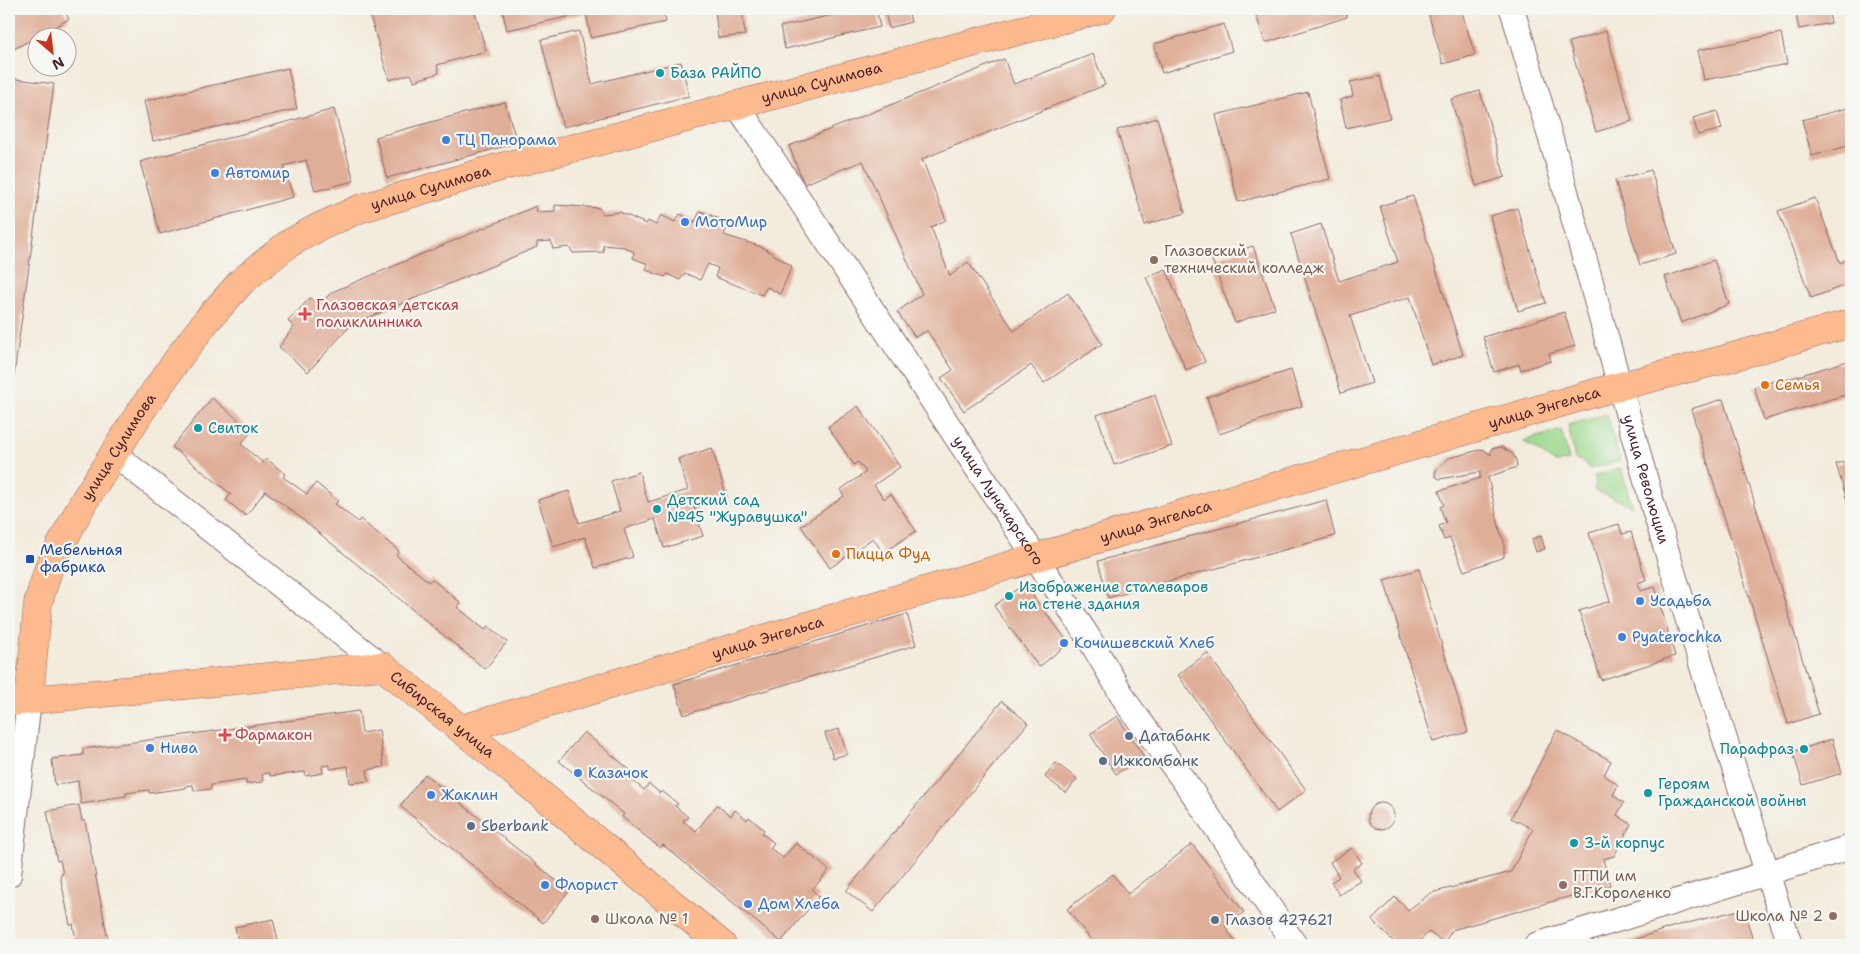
<svg xmlns="http://www.w3.org/2000/svg" width="1860" height="954" font-family="'Shantell Sans',sans-serif">
<style>
.green{fill:#9dd98d;stroke:#747c5c}
.building{fill:#dfae98}
.lines{fill:none;stroke-linecap:round;stroke-linejoin:round}
.minor-casing{stroke:#856669;stroke-width:26}
.major-casing{stroke:#856669;stroke-width:29}
.minor{stroke:#fff;stroke-width:24}
.major{stroke:#fcba8e;stroke-width:28}
.culture-dot{fill:#0f9aa8;stroke:#f6f6f2;stroke-width:2}
.shop-dot{fill:#3f7fe0;stroke:#f6f6f2;stroke-width:2}
.education-dot{fill:#8d6e63;stroke:#f6f6f2;stroke-width:2}
.health-dot{fill:#e0444e;stroke:#f6f6f2;stroke-width:2}
.food-dot{fill:#e8710a;stroke:#f6f6f2;stroke-width:2}
.transit-dot{fill:#1a4fb4;stroke:#f6f6f2;stroke-width:2}
.service-dot{fill:#5c6f8a;stroke:#f6f6f2;stroke-width:2}
.labels{text-anchor:middle;dominant-baseline:central;stroke-width:4.5;stroke-linejoin:round;paint-order:stroke}
.culture-label{font-size:15px;fill:#0d838f;stroke:#f6f6f2;text-anchor:start}
.street-label{font-size:15px;fill:#4a1f2b;stroke:#f6f6f2}
.shop-label{font-size:15px;fill:#366cbe;stroke:#f6f6f2;text-anchor:start}
.education-label{font-size:15px;fill:#785e54;stroke:#f6f6f2;text-anchor:start}
.health-label{font-size:15px;fill:#be3a42;stroke:#f6f6f2;text-anchor:start}
.food-label{font-size:15px;fill:#c56008;stroke:#f6f6f2;text-anchor:start}
.transit-label{font-size:15px;fill:#164399;stroke:#f6f6f2;text-anchor:start}
.service-label{font-size:15px;fill:#4e5e75;stroke:#f6f6f2;text-anchor:start}
</style>
<rect width="100%" height="100%" fill="#f6f6f2"/>
<filter id="ink" filterUnits="userSpaceOnUse"><feTurbulence type="fractalNoise" baseFrequency=".02" numOctaves="2"/><feDisplacementMap in="SourceGraphic" scale="10" xChannelSelector="R" yChannelSelector="G"/><feConvolveMatrix kernelMatrix="1 2 1 2 8 2 1 2 1" color-interpolation-filters="sRGB"/></filter>
<filter id="wash" filterUnits="userSpaceOnUse"><feTurbulence type="fractalNoise" baseFrequency=".0096" numOctaves="4" result="noise"/><feDisplacementMap in="SourceGraphic" scale="20" xChannelSelector="R" yChannelSelector="G"/><feGaussianBlur stdDeviation="1.12" result="paint"/><feColorMatrix in="noise" values="0 0 0 0 0 0 0 0 0 0 0 0 0 0 0 0 0 1.4 0 .05"/><feComposite in="paint" operator="in"/></filter>
<g filter="url(#wash)">
<rect width="100%" height="100%" fill="#f3ebdb"/>
<!-- green -->
<g class="green">
<path d="M1607 414 1620 461 1589 469 1583 461 1575 459 1568 425Z"/>
<path d="M1561 430 1569 460 1556 463 1523 441Z"/>
<path d="M1621 468 1632 506 1594 490 1596 483 1594 476Z"/>
</g>
<g id="blocks">
<!-- building -->
<g class="building">
<path d="M9 9H63L69 19 14 49 9 39Z"/>
<path d="M368 9H474L486 51 437 65 439 73 414 81 411 74 389 80Z"/>
<path d="M502 9H663L666 22 591 38 586 13 507 30Z"/>
<path d="M715 9H742L745 35 718 38Z"/>
<path d="M858 9H876L880 27 785 49 780 27Z"/>
<path d="M884 9H908L911 22 889 28Z"/>
<path d="M1273 9H1345L1347 17 1265 43 1256 14Z"/>
<path d="M1427 9H1461L1475 55 1443 64Z"/>
<path d="M1795 9H1828L1831 23 1799 29Z"/>
<path d="M1224 24 1232 51 1162 73 1154 44Z"/>
<path d="M579 31 592 84 681 62 689 96 563 127 541 40Z"/>
<path d="M1606 31 1632 121 1596 132 1569 42Z"/>
<path d="M1781 33 1787 64 1704 80 1698 50Z"/>
<path d="M1093 54 1105 85 922 159 946 220 931 227 950 276 968 262 1014 331 1068 293 1102 344 1044 383 1031 365 964 411 941 378 953 370 927 331 915 337 897 312 922 294 863 161 804 184 789 146 1004 59 1014 84Z"/>
<path d="M288 68 297 109 153 141 144 101Z"/>
<path d="M1380 76 1390 118 1346 128 1340 100 1353 96 1350 82Z"/>
<path d="M9 78 54 84 10 404H9Z"/>
<path d="M1480 91 1505 177 1476 186 1451 99Z"/>
<path d="M1308 92 1330 179 1238 202 1216 115Z"/>
<path d="M505 102 517 143 387 178 376 137Z"/>
<path d="M1851 107V145L1812 156 1802 120Z"/>
<path d="M334 109 354 181 315 191 306 160 284 166 293 197 160 234 140 162Z"/>
<path d="M1717 111 1722 129 1698 135 1693 118Z"/>
<path d="M1157 118 1185 213 1145 225 1117 130Z"/>
<path d="M1651 170 1676 254 1640 265 1615 180Z"/>
<path d="M1413 196 1463 355 1431 365 1410 297 1350 316 1372 383 1341 393 1291 234 1321 224 1339 281 1398 262 1380 206Z"/>
<path d="M1815 198 1840 263 1851 258V283L1811 298 1778 211Z"/>
<path d="M555 205 599 208 603 214 620 212 646 224 648 221 656 225 661 215 675 222 680 214 695 222 700 211 729 223 724 235 762 247 792 266 780 294 767 287 762 295 715 277 718 268 708 264 700 280 685 273 680 280 667 274 665 277 646 270 648 264 633 258 634 252 624 247 603 245 604 252 573 253 569 247 553 249 551 241 537 242V247L351 325 308 372 279 347 294 327 288 321 310 298 319 305 332 292 536 206 537 212 555 211Z"/>
<path d="M1517 208 1546 303 1518 311 1490 216Z"/>
<path d="M1253 246 1275 308 1235 323 1212 260Z"/>
<path d="M1714 260 1729 304 1681 323 1665 277Z"/>
<path d="M1166 269 1205 362 1186 370 1146 277Z"/>
<path d="M1564 312 1575 346 1549 354 1551 361 1521 370 1519 364 1494 372 1483 337Z"/>
<path d="M1851 360V393L1764 420 1754 387 1777 380 1778 382Z"/>
<path d="M1291 370 1302 406 1219 434 1207 397Z"/>
<path d="M1155 395 1172 446 1114 465 1097 415Z"/>
<path d="M212 398 252 431 241 444 263 463 267 459 285 474 283 477 307 494 316 483 338 501 335 504 358 522 360 519 399 551 396 555 429 582 432 579 461 603 457 607 485 630 488 626 507 642 485 669 292 511 265 491 246 516 226 500 231 494 172 447Z"/>
<path d="M1723 399 1819 714 1788 724 1691 409Z"/>
<path d="M858 406 900 467 874 485 884 499 891 494 916 531 883 553 873 538 830 568 801 526 844 496 840 490 866 472 858 462 854 465 828 427Z"/>
<path d="M1501 447 1513 454 1516 460 1517 467 1488 477 1500 531 1504 542V557L1464 571 1450 538 1444 540 1439 526 1446 523 1440 507 1444 505 1439 491 1480 478V472L1440 479 1435 476 1436 470 1449 458 1483 449 1491 455V449Z"/>
<path d="M712 448 727 498 694 508 703 536 664 548 655 519 624 529 633 557 595 568 585 537 553 547 538 500 569 491 579 523 620 511 611 481 639 472 648 502 688 490 678 459Z"/>
<path d="M1851 460V514L1836 464Z"/>
<path d="M1326 500 1335 536 1108 598 1098 561Z"/>
<path d="M1619 524 1622 534 1631 532 1646 580 1637 583 1640 591 1655 587 1675 656 1601 680 1579 611 1610 601 1589 533Z"/>
<path d="M1541 536 1545 549 1536 552 1532 539Z"/>
<path d="M1419 569 1468 732 1433 742 1384 580Z"/>
<path d="M1024 584 1069 643 1039 667 994 606Z"/>
<path d="M907 614 916 645 684 715 674 684Z"/>
<path d="M1207 653 1306 790 1277 812 1178 675Z"/>
<path d="M1002 701 1028 723 873 912 846 891Z"/>
<path d="M359 711 362 733 379 730 384 767 367 770 369 781 350 783 348 766 330 769V765L322 766 323 773 306 776 305 772 270 776 269 773 262 774 263 782 246 784V780L211 785V789L194 791 193 785 186 786V788L149 793V790L126 793V796L105 799 106 800 81 804 78 781 55 785 52 759 83 755V749Z"/>
<path d="M1117 716 1144 757 1116 774 1090 734Z"/>
<path d="M839 729 847 754 833 758 825 733Z"/>
<path d="M1557 730 1611 761 1604 775 1618 785 1613 795 1624 803 1617 815 1631 824 1614 856 1603 859 1610 885 1452 930 1444 943 1429 932 1415 945H1397L1372 920 1395 897 1408 910 1431 893 1511 872 1533 829 1511 818Z"/>
<path d="M584 732 635 774 631 779 644 790 649 784 660 793 662 791 678 804 675 806 688 817 683 821 696 831 717 805 731 816 735 810 747 820 749 817 764 830 762 833 774 843 770 848 783 858 796 843 829 870 812 890 819 896 781 942 663 845 660 848 622 817 624 814 559 761Z"/>
<path d="M1832 739 1842 773 1803 785 1793 752Z"/>
<path d="M1056 763 1077 779 1066 793 1045 777Z"/>
<path d="M425 774 569 891 543 923 400 806Z"/>
<circle cx="1381" cy="816" r="13"/>
<path d="M79 805 82 821H85L109 945H74L72 940 76 939 73 924 70 925 60 875 63 874 60 860 57 861 47 811Z"/>
<path d="M1192 844 1244 912 1225 927 1235 941 1230 945H1095L1067 909 1113 874 1128 894Z"/>
<path d="M1352 848 1362 863 1353 869 1361 881 1339 895 1331 882 1339 877 1330 862Z"/>
<path d="M1743 909 1755 945H1617L1672 927Z"/>
<path d="M273 919 279 945H239L235 927Z"/>
</g>
</g>
</g>
<g filter="url(#ink)">
<use href="#blocks" fill-opacity="0" stroke="#856669" stroke-width="1"/>
<g class="lines">
<!-- minor casing -->
<g class="minor-casing">
<g id="minor">
<path id="s1" d="M1512 9 1558 163 1653 506 1704 673 1790 945"/>
<path id="s2" d="M737 105 1087 635 1128 705 1190 789 1295 945"/>
<path d="M113 453 382 666"/>
<path d="M9 875 29 700"/>
<path d="M1536 945 1851 847"/>
</g>
</g>
<!-- major casing -->
<g class="major-casing">
<g id="major">
<path id="s3" d="M29 700 38 603 49 567 84 501 139 414 182 353 208 319 242 281 288 244 319 227 359 209 497 168 1102 9"/>
<path id="s4" d="M9 702 382 666 497 758 722 945"/>
<path id="s5" d="M462 729 1215 504 1605 390 1729 358 1851 323"/>
</g>
</g>
<!-- minor -->
<use href="#minor" class="minor"/>
<!-- major -->
<use href="#major" class="major"/>
</g>
</g>
<!-- markers -->
<g class="culture-dot">
<circle cx="660" cy="73" r="5"/>
<circle cx="198" cy="428" r="5"/>
<circle cx="657" cy="509" r="5"/>
<circle cx="1009" cy="596" r="5"/>
<circle cx="1804" cy="749" r="5"/>
<circle cx="1648" cy="793" r="5"/>
<circle cx="1574" cy="843" r="5"/>
</g>
<g class="shop-dot">
<circle cx="446" cy="140" r="5"/>
<circle cx="215" cy="173" r="5"/>
<circle cx="685" cy="222" r="5"/>
<circle cx="1640" cy="601" r="5"/>
<circle cx="1622" cy="637" r="5"/>
<circle cx="1064" cy="643" r="5"/>
<circle cx="150" cy="748" r="5"/>
<circle cx="578" cy="773" r="5"/>
<circle cx="431" cy="795" r="5"/>
<circle cx="545" cy="885" r="5"/>
<circle cx="748" cy="904" r="5"/>
</g>
<g class="education-dot">
<circle cx="1154" cy="260" r="5"/>
<circle cx="1563" cy="885" r="5"/>
<circle cx="1833" cy="916" r="5"/>
<circle cx="595" cy="919" r="5"/>
</g>
<g class="health-dot">
<path d="M302.5 306.5h5v5h5v5h-5v5h-5v-5h-5v-5h5z"/>
<path d="M222.5 727.5h5v5h5v5h-5v5h-5v-5h-5v-5h5z"/>
</g>
<g class="food-dot">
<circle cx="1765" cy="385" r="5"/>
<circle cx="836" cy="554" r="5"/>
</g>
<rect class="transit-dot" x="25" y="554" width="10" height="10" rx="2.5"/>
<g class="service-dot">
<circle cx="1129" cy="736" r="5"/>
<circle cx="1103" cy="761" r="5"/>
<circle cx="471" cy="826" r="5"/>
<circle cx="1215" cy="920" r="5"/>
</g>
<g class="labels">
<!-- culture labels -->
<g class="culture-label">
<text x="670" y="73">База РАЙПО</text>
<text x="208" y="428">Свиток</text>
<text x="667" y="500">Детский сад<tspan x="667" dy="17">№45 "Журавушка"</tspan></text>
<text x="1019" y="587">Изображение сталеваров<tspan x="1019" dy="17">на стене здания</tspan></text>
<text x="1794" y="749" text-anchor="end">Парафраз</text>
<text x="1658" y="784">Героям<tspan x="1658" dy="17">Гражданской войны</tspan></text>
<text x="1584" y="843">3-й корпус</text>
</g>
<!-- street labels -->
<g class="street-label">
<text stroke="none"><textPath href="#s3" startOffset="1099">улица Сулимова</textPath></text>
<text stroke="none"><textPath href="#s3" startOffset="694">улица Сулимова</textPath></text>
<text stroke="none"><textPath href="#s5" startOffset="1129">улица Энгельса</textPath></text>
<text stroke="none"><textPath href="#s3" startOffset="274">улица Сулимова</textPath></text>
<text stroke="none"><textPath href="#s1" startOffset="489">улица Революции</textPath></text>
<text stroke="none"><textPath href="#s2" startOffset="474">улица Луначарского</textPath></text>
<text stroke="none"><textPath href="#s5" startOffset="724">улица Энгельса</textPath></text>
<text stroke="none"><textPath href="#s5" startOffset="319">улица Энгельса</textPath></text>
<text stroke="none"><textPath href="#s4" startOffset="452">Сибирская улица</textPath></text>
</g>
<!-- shop labels -->
<g class="shop-label">
<text x="456" y="140">ТЦ Панорама</text>
<text x="225" y="173">Автомир</text>
<text x="695" y="222">МотоМир</text>
<text x="1650" y="601">Усадьба</text>
<text x="1632" y="637">Pyaterochka</text>
<text x="1074" y="643">Кочишевский Хлеб</text>
<text x="160" y="748">Нива</text>
<text x="588" y="773">Казачок</text>
<text x="441" y="795">Жаклин</text>
<text x="555" y="885">Флорист</text>
<text x="758" y="904">Дом Хлеба</text>
</g>
<!-- education labels -->
<g class="education-label">
<text x="1164" y="251">Глазовский<tspan x="1164" dy="17">технический колледж</tspan></text>
<text x="1573" y="876">ГГПИ им<tspan x="1573" dy="17">В.Г.Короленко</tspan></text>
<text x="1823" y="916" text-anchor="end">Школа № 2</text>
<text x="605" y="919">Школа № 1</text>
</g>
<!-- health labels -->
<g class="health-label">
<text x="316" y="305">Глазовская детская<tspan x="316" dy="17">поликлинника</tspan></text>
<text x="235" y="735">Фармакон</text>
</g>
<!-- food labels -->
<g class="food-label">
<text x="1775" y="385">Семья</text>
<text x="846" y="554">Пицца Фуд</text>
</g>
<!-- transit labels -->
<g class="transit-label">
<text x="40" y="550">Мебельная<tspan x="40" dy="17">фабрика</tspan></text>
</g>
<!-- service labels -->
<g class="service-label">
<text x="1139" y="736">Датабанк</text>
<text x="1113" y="761">Ижкомбанк</text>
<text x="481" y="826">Sberbank</text>
<text x="1225" y="920">Глазов 427621</text>
</g>
</g>
<!-- margin -->
<rect width="1860" height="954" fill="none" stroke="#f6f6f2" stroke-width="30"/>
<!-- north arrow -->
<g transform="translate(52 52) rotate(152)"><circle r="24" fill="#f6f6f2" stroke="#b1a0a2"/>
<path d="M0-4L9 19L0 12L-9 19Z" fill="#c8321e"/>
<text y="-8" font-size="14" font-weight="bold" text-anchor="middle" fill="#4a1f2b">N</text>
</g>
</svg>
